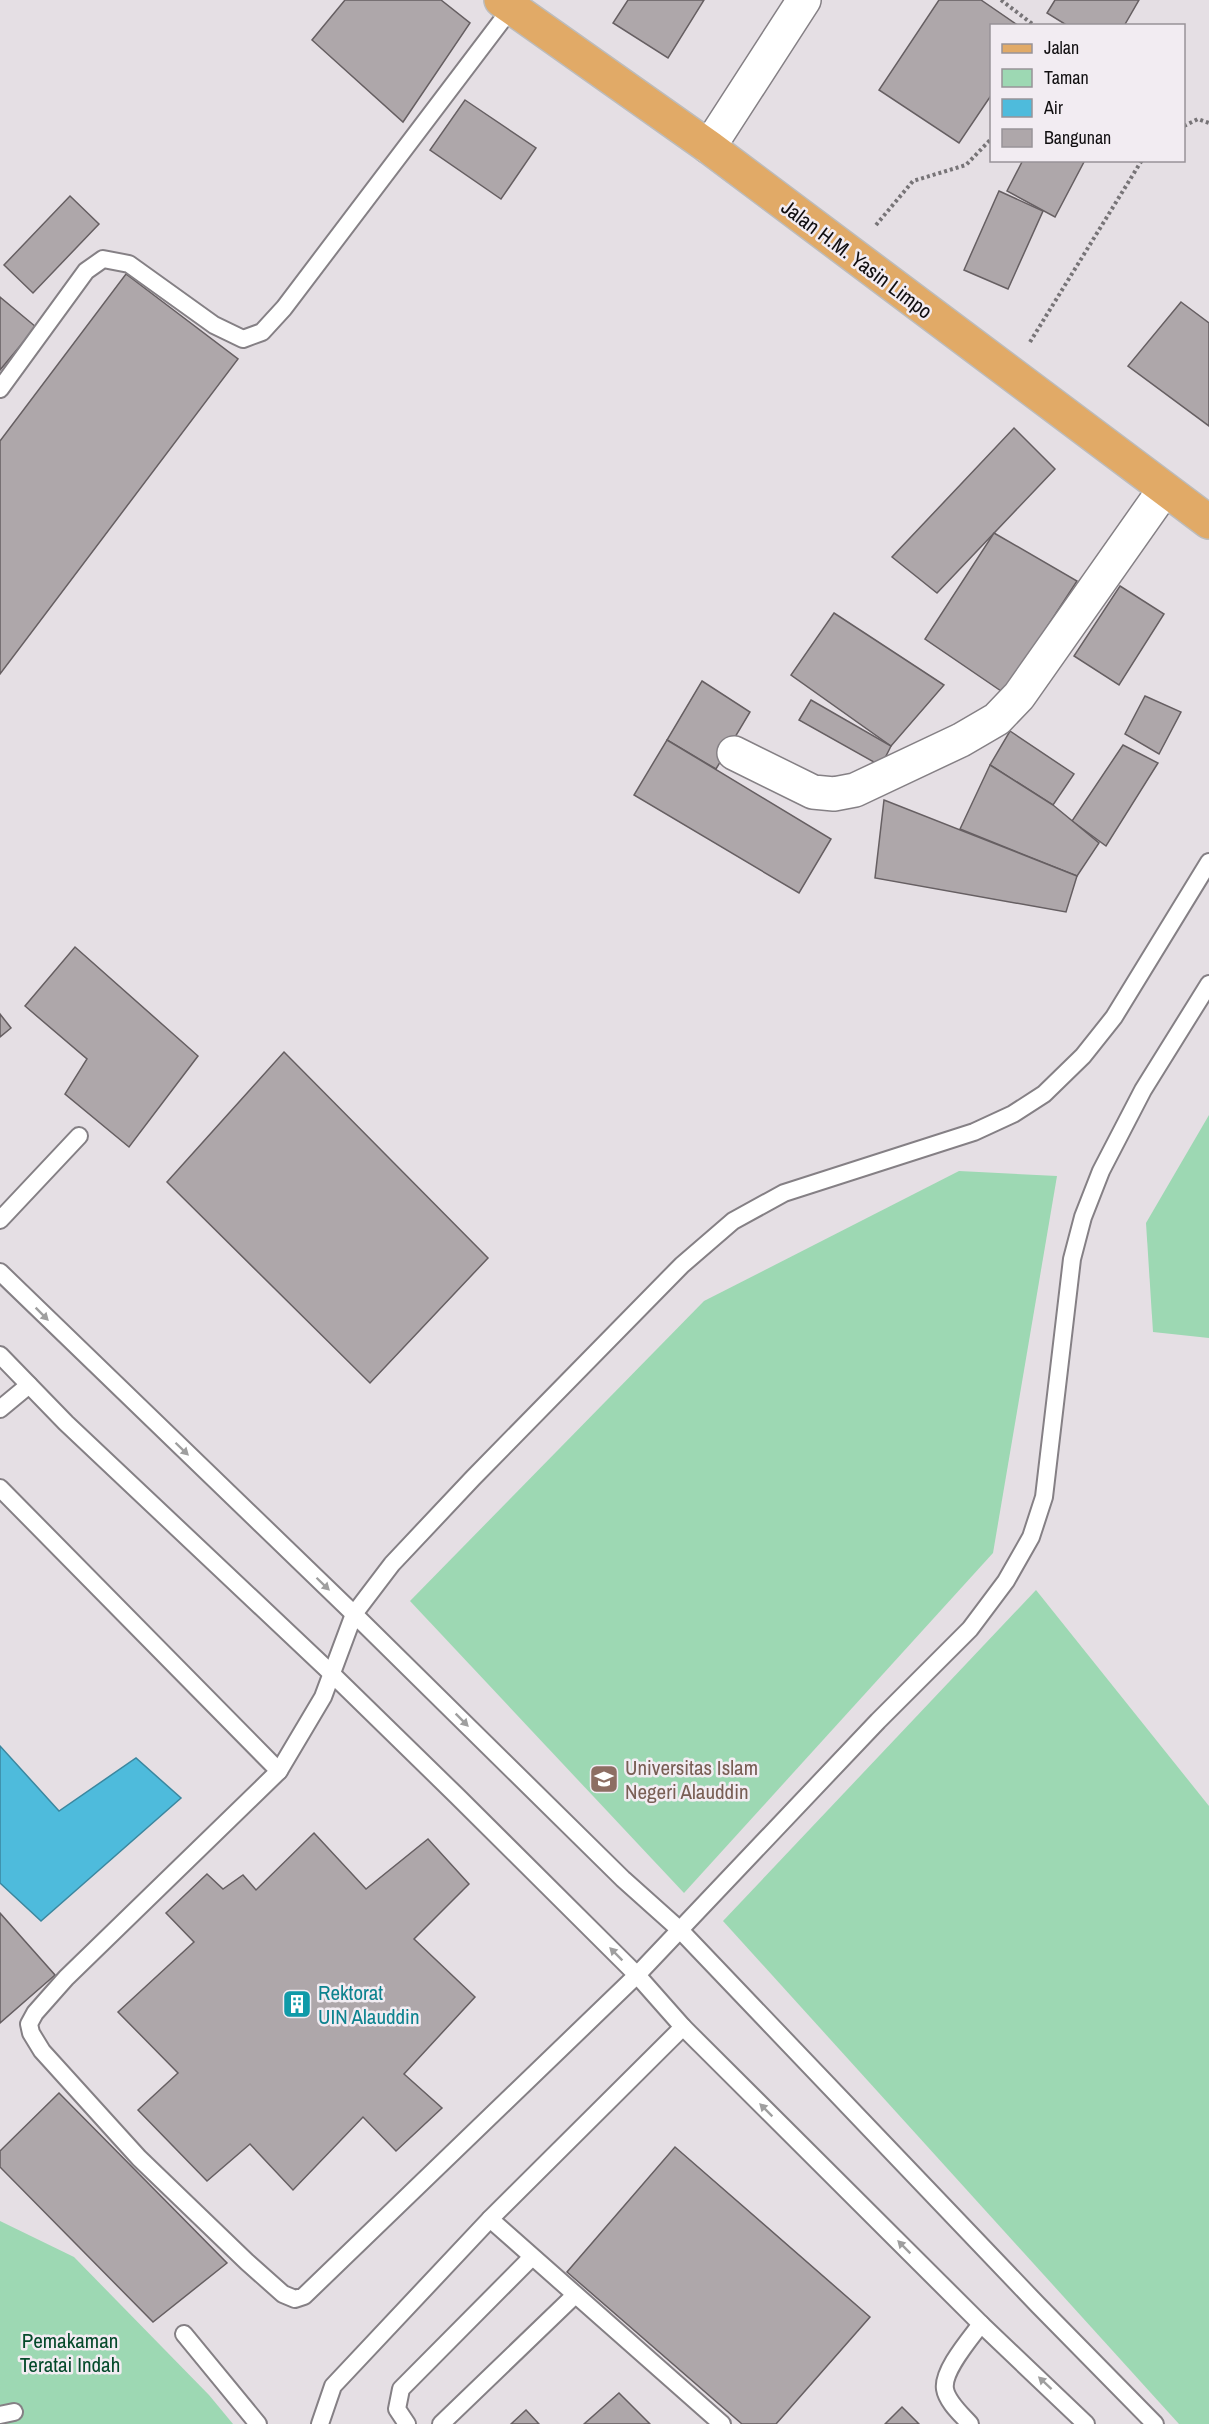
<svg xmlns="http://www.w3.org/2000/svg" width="1209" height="2424" font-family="'Archivo Narrow',sans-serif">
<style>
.green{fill:#9dd8b3}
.water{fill:#4ebbdc;stroke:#3b879f;stroke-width:1.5}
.building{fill:#aea7aa;stroke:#665f62;stroke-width:1.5}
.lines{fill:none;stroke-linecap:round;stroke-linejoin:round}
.lane-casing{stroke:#858085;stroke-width:20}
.street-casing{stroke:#858085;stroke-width:36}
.primary-casing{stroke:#bcbcbc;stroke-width:36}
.path{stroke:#777477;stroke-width:4;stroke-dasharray:3 3;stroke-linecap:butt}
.lane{stroke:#fff;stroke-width:16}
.street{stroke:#fff;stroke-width:33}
.primary{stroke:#e1aa67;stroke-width:33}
.oneway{fill:#9f9f9f}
.labels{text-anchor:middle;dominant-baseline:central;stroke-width:5;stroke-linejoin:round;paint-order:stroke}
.street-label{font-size:21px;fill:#100e10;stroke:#f2ecf2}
.education-label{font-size:21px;fill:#785e54;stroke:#f2ecf2;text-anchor:start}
.culture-label{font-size:21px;fill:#0d838f;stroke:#f2ecf2;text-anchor:start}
.park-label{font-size:21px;fill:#054a2b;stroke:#f2ecf2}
</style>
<rect width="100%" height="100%" fill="#e5dfe4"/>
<!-- green -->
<g class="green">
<path d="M1209 1115V1338L1153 1332 1146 1223Z"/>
<path d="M959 1171 1057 1176 993 1553 684 1893 410 1601 704 1301Z"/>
<path d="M1036 1590 1209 1806V2424H1179L723 1921Z"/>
<path d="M0 2221 74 2257 209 2395 233 2424H0Z"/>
</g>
<!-- water -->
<path class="water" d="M0 1746 59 1811 136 1758 181 1798 41 1921 0 1883Z"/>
<!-- building -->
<g class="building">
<path d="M345 0H441L470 23 403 122 312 40Z"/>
<path d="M628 0H704L668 58 613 23Z"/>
<path d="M939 0H981L1019 26H992V94L959 143 879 90Z"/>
<path d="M1055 0H1139L1124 26H1068L1047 13Z"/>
<path d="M465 100 536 148 501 199 430 150Z"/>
<path d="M1023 160H1085L1055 217 1007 191Z"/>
<path d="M999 191 1043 211 1008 289 964 270Z"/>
<path d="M70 196 99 224 33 293 4 265Z"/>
<path d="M126 274 238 359 0 674V441Z"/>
<path d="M0 297 36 327 0 370Z"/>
<path d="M1181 302 1209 323V426L1128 366Z"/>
<path d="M1014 428 1055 469 937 593 892 557Z"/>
<path d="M994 533 1077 581 1004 693 925 639Z"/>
<path d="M1120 586 1164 614 1119 685 1074 656Z"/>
<path d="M834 613 944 685 891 746 791 675Z"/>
<path d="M702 681 750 712 716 769 667 740Z"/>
<path d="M1145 696 1181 712 1159 754 1125 734Z"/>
<path d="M811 700 891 746 881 766 799 720Z"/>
<path d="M1010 731 1074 774 1053 805 990 765Z"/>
<path d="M667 740 831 839 799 893 634 795Z"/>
<path d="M1123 745 1158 763 1106 846 1072 821Z"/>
<path d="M990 765 1053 805 1099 843 1077 876 960 829Z"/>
<path d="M884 800 1077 876 1066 912 875 878Z"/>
<path d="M75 947 198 1056 129 1147 65 1094 87 1059 25 1006Z"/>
<path d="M0 1014 11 1028 0 1037Z"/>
<path d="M284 1052 488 1258 370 1383 167 1182Z"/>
<path d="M314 1833 366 1889 428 1839 469 1884 414 1939 475 1997 404 2074 442 2108 396 2151 363 2117 293 2190 250 2144 207 2181 138 2110 178 2073 118 2012 194 1942 166 1913 207 1874 223 1889 243 1875 256 1890Z"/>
<path d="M0 1913 55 1975 0 2023Z"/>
<path d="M59 2093 227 2263 153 2322 0 2167V2151Z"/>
<path d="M675 2147 870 2317 776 2424H742L567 2272Z"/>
<path d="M619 2393 650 2424H584Z"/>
<path d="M902 2407 919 2424H885Z"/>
<path d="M526 2410 539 2424H511Z"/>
</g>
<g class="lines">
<!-- lane casing -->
<g class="lane-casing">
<g id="lane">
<path d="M0 389 86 271 103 259 129 264 214 325 243 339 262 332 284 308 512 7"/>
<path d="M1209 862 1114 1017 1083 1056 1044 1094 1013 1114 974 1132 784 1193 733 1221 682 1265 473 1478 392 1564 354 1614 323 1697 279 1771 66 1978 35 2013 29 2024 31 2033 42 2051 139 2158 247 2262 283 2294 295 2299 304 2296 637 1975 878 1721 970 1629 1006 1581 1031 1537 1044 1497 1072 1259 1083 1217 1101 1171 1143 1090 1209 984"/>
<path d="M0 1220 79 1136"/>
<path d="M0 1272 354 1614 623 1879 680 1930 1038 2305 1155 2424"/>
<path d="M0 1355 66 1423 331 1673 457 1796 637 1975 683 2027 981 2324 1086 2424"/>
<path d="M0 1409 29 1385"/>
<path d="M0 1488 279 1771"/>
<path d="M490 2219 722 2424"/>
<path d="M184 2334 258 2424"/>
<path d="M0 2415 14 2412"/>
<path d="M320 2424 333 2386 490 2219 683 2027"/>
<path d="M407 2424 397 2409 401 2389 532 2257"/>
<path d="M441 2424 575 2295"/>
<path d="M970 2424C962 2415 947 2402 945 2389 942 2371 970 2339 981 2324"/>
</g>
</g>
<!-- street casing -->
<g class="street-casing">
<g id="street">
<path d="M709 147 804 0"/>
<path d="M734 753 813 792 834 794 855 790 961 740 997 719 1019 696 1164 490"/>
</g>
</g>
<!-- primary casing -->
<g class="primary-casing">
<path id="primary" d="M501 0 709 147 1209 522"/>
</g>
<!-- path -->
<g class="path">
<path d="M1001 0 1035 26"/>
<path d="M1184 126 1198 119 1209 123"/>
<path d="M876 225 913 181 966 165 992 138"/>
<path d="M1030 342 1142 160"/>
</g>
<!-- lane -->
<use href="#lane" class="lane"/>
<!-- street -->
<use href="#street" class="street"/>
<!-- primary -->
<use href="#primary" class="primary"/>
</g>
<!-- one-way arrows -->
<defs><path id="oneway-solid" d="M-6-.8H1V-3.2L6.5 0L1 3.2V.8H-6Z" transform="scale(1.5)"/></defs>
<g class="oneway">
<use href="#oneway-solid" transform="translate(42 1314) rotate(45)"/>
<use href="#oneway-solid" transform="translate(182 1449) rotate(44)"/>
<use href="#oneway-solid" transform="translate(323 1584) rotate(44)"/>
<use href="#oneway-solid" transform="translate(462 1720) rotate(45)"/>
<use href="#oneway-solid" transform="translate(616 1954) rotate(-135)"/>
<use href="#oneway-solid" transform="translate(766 2110) rotate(-135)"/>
<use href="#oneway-solid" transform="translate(904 2247) rotate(-135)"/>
<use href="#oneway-solid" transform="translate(1045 2383) rotate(-137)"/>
</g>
<!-- icons -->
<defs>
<g id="university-square" transform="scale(1.5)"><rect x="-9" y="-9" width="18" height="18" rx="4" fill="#8d6e63" stroke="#f2ecf2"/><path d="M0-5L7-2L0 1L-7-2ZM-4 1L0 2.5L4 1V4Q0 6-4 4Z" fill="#fff"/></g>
<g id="building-square" transform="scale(1.5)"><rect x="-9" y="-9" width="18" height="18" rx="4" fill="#0f9aa8" stroke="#f2ecf2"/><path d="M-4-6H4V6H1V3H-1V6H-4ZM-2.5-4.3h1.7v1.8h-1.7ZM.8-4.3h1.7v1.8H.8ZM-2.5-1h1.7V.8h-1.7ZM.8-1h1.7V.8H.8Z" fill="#fff"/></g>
</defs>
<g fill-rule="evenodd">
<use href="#university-square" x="604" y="1779"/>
<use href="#building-square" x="297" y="2004"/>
</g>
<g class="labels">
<!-- street labels -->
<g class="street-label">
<text transform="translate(857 259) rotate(37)">Jalan H.M. Yasin Limpo</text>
</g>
<!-- education labels -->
<g class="education-label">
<text x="625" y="1767">Universitas Islam<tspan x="625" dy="24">Negeri Alauddin</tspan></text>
</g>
<!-- culture labels -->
<g class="culture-label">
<text x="318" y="1992">Rektorat<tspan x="318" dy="24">UIN Alauddin</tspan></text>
</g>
<!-- park labels -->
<g class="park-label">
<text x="70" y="2340">Pemakaman<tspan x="70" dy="24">Teratai Indah</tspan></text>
</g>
</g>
<!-- legend -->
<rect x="990" y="24" width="195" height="138" fill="#f2ecf2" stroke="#989398" stroke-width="1.5"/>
<rect x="1002" y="44" width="30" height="9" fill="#e1aa67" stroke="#989398" stroke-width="1.5"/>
<text x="1044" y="54" font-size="18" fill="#100e10">Jalan</text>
<rect x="1002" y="69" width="30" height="18" fill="#9dd8b3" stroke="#989398" stroke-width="1.5"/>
<text x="1044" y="84" font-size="18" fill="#100e10">Taman</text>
<rect x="1002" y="99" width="30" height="18" fill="#4ebbdc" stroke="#989398" stroke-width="1.5"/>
<text x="1044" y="114" font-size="18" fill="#100e10">Air</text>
<rect x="1002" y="129" width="30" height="18" fill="#aea7aa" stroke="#989398" stroke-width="1.5"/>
<text x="1044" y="144" font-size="18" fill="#100e10">Bangunan</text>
</svg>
